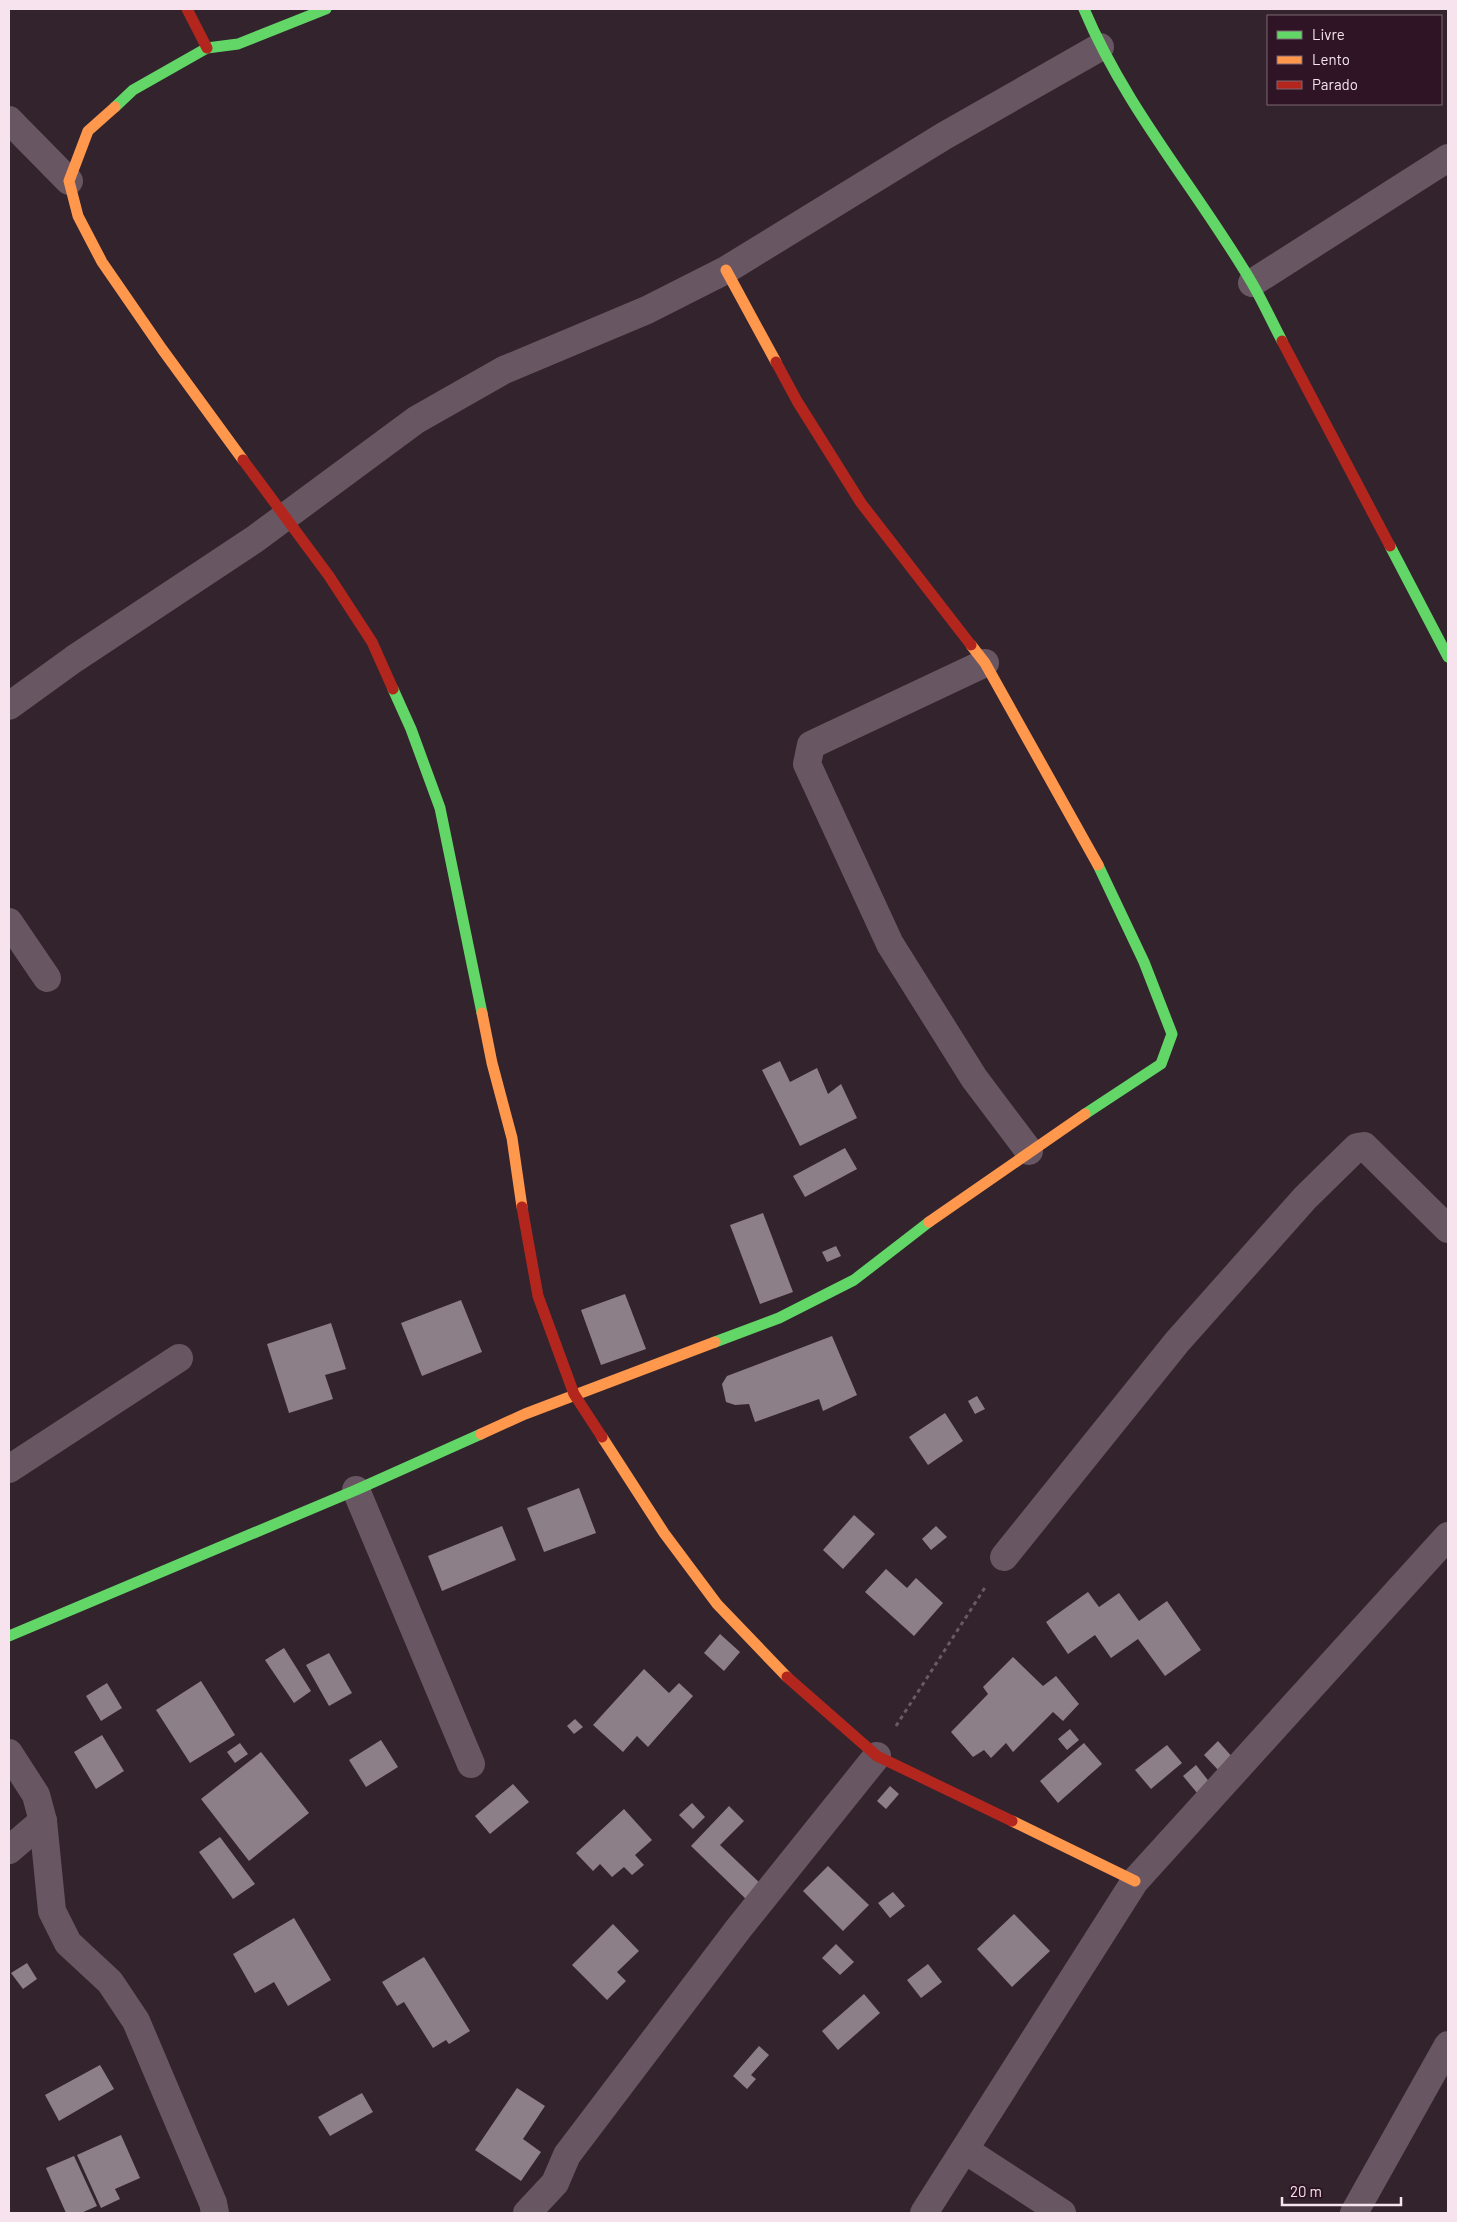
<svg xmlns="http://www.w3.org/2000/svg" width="1457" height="2222" font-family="Barlow,sans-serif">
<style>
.building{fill:#8d7f88}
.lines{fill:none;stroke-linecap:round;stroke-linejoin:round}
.path{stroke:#695a64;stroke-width:3;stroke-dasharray:4 4;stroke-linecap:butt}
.street{stroke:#685762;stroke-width:28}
.fast{stroke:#63d668;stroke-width:11}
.slow{stroke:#ff974d;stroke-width:11}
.jam{stroke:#b3261e;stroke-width:11}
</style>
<rect width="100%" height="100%" fill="#32232d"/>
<!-- building -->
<g class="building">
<path d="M780 1061 790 1082 817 1068 828 1094 841 1084 857 1118 800 1146 762 1070Z"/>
<path d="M845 1148 857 1169 805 1197 793 1176Z"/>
<path d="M763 1213 793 1292 760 1304 730 1225Z"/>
<path d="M836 1246 841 1256 827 1262 822 1252Z"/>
<path d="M625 1294 646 1349 601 1365 581 1310Z"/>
<path d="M461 1300 482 1352 422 1376 401 1323Z"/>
<path d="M331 1323 346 1369 325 1375 333 1399 289 1413 267 1344Z"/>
<path d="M832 1336 857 1395 823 1411 819 1399 755 1422 749 1404 735 1405 726 1402 722 1384 727 1376Z"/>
<path d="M977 1396 985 1409 975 1414 968 1401Z"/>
<path d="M945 1413 963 1441 928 1465 909 1437Z"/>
<path d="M579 1488 596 1533 544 1552 527 1508Z"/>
<path d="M854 1515 875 1534 843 1569 823 1550Z"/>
<path d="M502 1526 516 1560 442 1591 428 1556Z"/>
<path d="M936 1526 947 1537 931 1550 922 1539Z"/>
<path d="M886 1569 907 1588 916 1578 943 1603 914 1636 865 1592Z"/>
<path d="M1088 1592 1099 1607 1119 1593 1139 1621 1167 1601 1201 1650 1165 1676 1138 1639 1111 1658 1095 1635 1068 1654 1046 1622Z"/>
<path d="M720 1634 740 1652 724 1671 704 1653Z"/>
<path d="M284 1648 311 1691 294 1703 265 1660Z"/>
<path d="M329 1653 352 1693 329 1706 306 1665Z"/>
<path d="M1013 1657 1043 1686 1056 1676 1079 1704 1063 1721 1053 1712 1013 1752 1006 1743 991 1758 984 1750 973 1757 951 1732 988 1694 983 1687Z"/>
<path d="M644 1669 669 1693 679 1683 693 1696 648 1747 637 1736 623 1752 593 1725Z"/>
<path d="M201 1681 235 1735 190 1763 156 1710Z"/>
<path d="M107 1683 122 1708 101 1721 86 1696Z"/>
<path d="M575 1719 583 1727 574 1734 567 1726Z"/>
<path d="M1070 1729 1079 1740 1067 1750 1058 1739Z"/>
<path d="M102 1735 124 1771 96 1789 74 1752Z"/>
<path d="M381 1740 398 1767 366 1787 349 1760Z"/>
<path d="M1218 1741 1234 1759 1220 1772 1204 1755Z"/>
<path d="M240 1743 248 1754 235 1763 227 1752Z"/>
<path d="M1084 1743 1102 1764 1058 1803 1040 1781Z"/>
<path d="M1167 1745 1182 1763 1151 1789 1135 1770Z"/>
<path d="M261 1752 309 1813 249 1861 201 1799Z"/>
<path d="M1196 1765 1211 1784 1198 1794 1183 1776Z"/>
<path d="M513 1784 529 1802 490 1834 475 1816Z"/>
<path d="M890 1786 899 1794 886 1809 877 1801Z"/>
<path d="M692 1803 705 1817 693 1829 679 1815Z"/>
<path d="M729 1806 744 1821 720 1845 762 1885 748 1901 691 1846Z"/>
<path d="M624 1809 652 1840 635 1855 644 1865 632 1875 624 1867 612 1877 600 1864 593 1871 576 1853Z"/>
<path d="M220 1837 255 1884 233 1899 199 1852Z"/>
<path d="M828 1866 869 1905 843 1931 803 1891Z"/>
<path d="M893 1892 905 1906 890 1918 878 1903Z"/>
<path d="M1014 1914 1050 1951 1012 1987 977 1949Z"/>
<path d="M294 1918 331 1980 288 2006 274 1982 255 1993 233 1954Z"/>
<path d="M613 1924 639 1951 617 1972 626 1981 607 2000 572 1965Z"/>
<path d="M836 1944 854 1962 840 1975 822 1958Z"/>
<path d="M424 1957 470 2031 449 2044 446 2040 433 2048 404 2002 397 2006 382 1982Z"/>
<path d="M27 1963 37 1979 23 1989 11 1973Z"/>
<path d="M928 1964 942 1982 921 1998 907 1980Z"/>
<path d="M864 1994 880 2013 838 2050 822 2031Z"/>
<path d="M759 2046 769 2055 751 2075 756 2079 747 2089 733 2076Z"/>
<path d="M100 2065 114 2089 59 2121 45 2095Z"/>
<path d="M517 2088 545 2106 523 2139 541 2152 521 2181 475 2150Z"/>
<path d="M362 2093 373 2112 330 2136 318 2117Z"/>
<path d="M121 2135 140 2178 115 2189 120 2199 101 2208 77 2155Z"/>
<path d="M74 2156 97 2206 81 2213H66L46 2168Z"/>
</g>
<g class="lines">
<!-- path -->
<path class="path" d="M896 1726 986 1586"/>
<!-- street -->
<g class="street">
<path d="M9 120 69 181"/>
<path d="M1252 283 1448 158"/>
<path d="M985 663 811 745 807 764 890 944 974 1078 1029 1151"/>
<path d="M9 706 74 659 255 539 416 420 504 370 647 310 726 270 944 136 1100 47"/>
<path d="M9 922 47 978"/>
<path d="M9 1469 179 1358"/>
<path d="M356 1490 471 1764"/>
<path d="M1004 1557 1177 1342 1305 1198 1357 1147 1364 1146 1448 1229"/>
<path d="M9 1753 36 1795 43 1821 52 1911 68 1943 110 1982 136 2021 213 2203 215 2213"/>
<path d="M9 1850 43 1821"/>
<path d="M965 2150 1062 2213"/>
<path d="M527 2213 555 2183 567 2155 739 1928 877 1756"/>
<path d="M924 2213 1135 1881 1448 1536"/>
<path d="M1354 2213 1448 2045"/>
</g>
<!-- fast -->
<g class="fast">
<path d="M1084 9C1126 109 1198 191 1252 283 1263 302 1272 322 1282 341"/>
<path d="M115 107 133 90 207 48 238 44 326 9"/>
<path d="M1390 546 1448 657"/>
<path d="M393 689 411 729 440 808 482 1013"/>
<path d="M1085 1114 1161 1064 1172 1034 1144 962 1098 865"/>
<path d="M715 1342 779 1318 854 1280 929 1222"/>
<path d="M9 1636 356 1490 481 1434"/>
</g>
<!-- slow -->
<g class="slow">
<path d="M115 107 88 131 69 181 78 216 102 262 162 349 243 460"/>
<path d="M726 270 776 362"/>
<path d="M971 645 985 663 1098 865"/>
<path d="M482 1013 492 1063 512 1138 522 1207"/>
<path d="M929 1222 1085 1114"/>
<path d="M481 1434 525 1414 715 1342"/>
<path d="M602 1437 664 1533 717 1604 787 1677"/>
<path d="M1012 1821 1135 1881"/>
</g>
<!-- jam -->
<g class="jam">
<path d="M187 9 207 48"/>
<path d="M1282 341 1390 546"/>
<path d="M776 362 797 401 861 503 971 645"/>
<path d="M243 460 329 576 372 642 393 689"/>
<path d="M522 1207 538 1296 574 1394 602 1437"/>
<path d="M787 1677 877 1756 1012 1821"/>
</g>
</g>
<!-- border -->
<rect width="1457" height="2222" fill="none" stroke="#f6e3ee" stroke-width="20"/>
<!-- legend -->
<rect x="1267" y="15" width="175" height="90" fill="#2e1424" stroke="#7e6775"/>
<rect x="1277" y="31" width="25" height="8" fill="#63d668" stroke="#7e6775"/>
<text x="1312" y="40" font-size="15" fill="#f6e3ee">Livre</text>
<rect x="1277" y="56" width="25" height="8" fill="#ff974d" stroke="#7e6775"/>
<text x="1312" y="65" font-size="15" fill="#f6e3ee">Lento</text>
<rect x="1277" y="81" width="25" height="8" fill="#b3261e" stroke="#7e6775"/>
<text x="1312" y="90" font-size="15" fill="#f6e3ee">Parado</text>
<!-- scale -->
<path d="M1282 2197v8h119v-8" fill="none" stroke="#f6e3ee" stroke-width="2.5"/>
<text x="1290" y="2197" font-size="15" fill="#f6e3ee" stroke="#2e1424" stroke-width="4" paint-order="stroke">20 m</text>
</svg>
